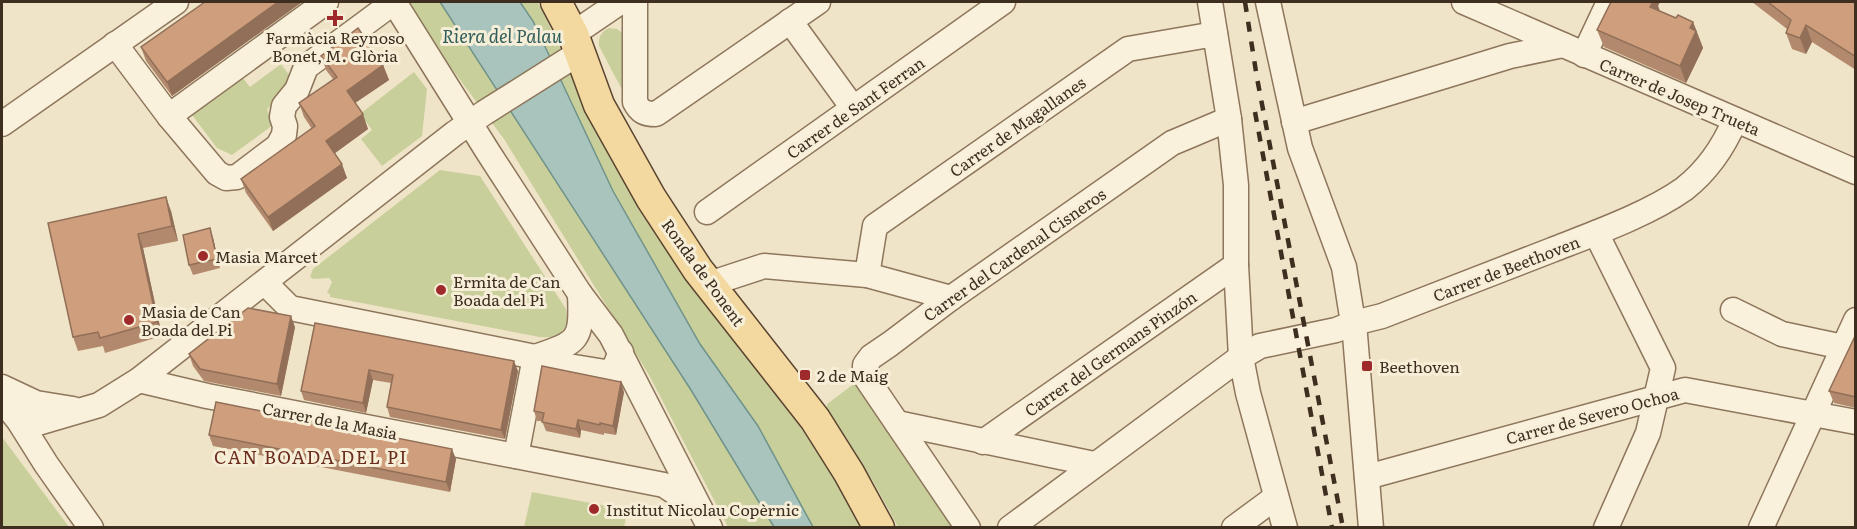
<svg xmlns="http://www.w3.org/2000/svg" width="1857" height="529" font-family="Literata,serif">
<style>
.green{fill:#c9cf9b}
.water{fill:#a9c4bc;stroke:#6f938a;stroke-width:1.5}
.lines{fill:none;stroke-linecap:round;stroke-linejoin:round}
.minor-casing{stroke:#8d765c;stroke-width:27}
.major-casing{stroke:#5b4430;stroke-width:33}
.minor{stroke:#faf1dc;stroke-width:24}
.major{stroke:#f3d9a0;stroke-width:30}
.rail{stroke:#3d2e20;stroke-width:4.5;stroke-dasharray:10 10;stroke-linecap:butt}
.wall{fill:#b2896c}
.shaded-wall{fill:#916f58}
.building{fill:#cf9f7d;stroke:#916f58;stroke-width:1.5}
.poi-dot{fill:#9e2a2b;stroke:#f7eed8;stroke-width:2}
.labels{text-anchor:middle;dominant-baseline:central;stroke-width:6;stroke-linejoin:round;paint-order:stroke}
.poi-label{font-size:16px;fill:#3d2e20;stroke:#f7eed8;text-anchor:start}
.street-label{font-size:16px;fill:#3d2e20;stroke:#f7eed8}
.water-label{font-size:18px;font-style:italic;fill:#2f5d5a;stroke:#f7eed8}
.neighbourhood-label{font-size:18px;letter-spacing:1.5px;fill:#6b2e1e;stroke:#f7eed8}
</style>
<rect width="100%" height="100%" fill="#f0e4c8"/>
<!-- green -->
<g class="green">
<path d="M407 2H440L691 390 774 527H728L649 375 504 139 446 61Z"/>
<path d="M520 2H537L541 8 581 91 813 439 862 527H813L758 426 700 344 613 191 533 21Z"/>
<path d="M609 28 617 29 624 34 628 101 599 46C598 37 601 32 609 28Z"/>
<path d="M281 64 295 83 292 88 267 109 273 125 232 155 217 148 189 111 239 73 250 87Z"/>
<path d="M414 72 427 89 422 136 382 166 361 139 372 130 360 114Z"/>
<path d="M440 170 480 176 566 309C570 330 562 339 540 337L330 297V294L327 293 332 282 329 278 313 279 310 277 313 269Z"/>
<path d="M859 380 963 527H898L874 483 827 409V404Z"/>
<path d="M2 437 69 527H2Z"/>
<path d="M532 492 628 510 624 527H524Z"/>
</g>
<!-- water -->
<path class="water" d="M440 2H520L533 21 613 191 700 344 758 426 813 527H774L691 390Z"/>
<g class="lines">
<!-- minor casing -->
<g class="minor-casing">
<g id="minor">
<path d="M394 2 488 152 580 294 611 335 710 528"/>
<path d="M635 2V102C640 112 645 114 656 114L818 2"/>
<path d="M1210 2 1229 119 1236 185V265L1241 357 1248 393 1285 528"/>
<path d="M1268 2 1300 148 1344 267 1355 335 1371 528"/>
<path d="M1464 2 1856 172"/>
<path d="M790 21 853 108"/>
<path d="M573 34 620 2"/>
<path d="M115 44 169 116 217 173 226 178 237 177 278 146 284 135 285 126 282 117 284 106 297 90 306 67 394 2"/>
<path d="M1584 55 1609 2"/>
<path d="M169 116 326 2"/>
<path d="M1294 122 1510 56 1563 45"/>
<path d="M2 124 176 2"/>
<path d="M707 212 1003 2"/>
<path d="M1596 233 1663 368 1648 433 1606 528"/>
<path d="M867 275 875 226 1128 49 1215 34"/>
<path d="M265 283 290 308 535 357 556 364 605 372 613 371 621 352"/>
<path d="M709 284 764 266 867 275 951 298"/>
<path d="M1733 310 1782 334 1843 347"/>
<path d="M535 357C579 342 582 341 580 294"/>
<path d="M139 380 207 396 664 485 700 509"/>
<path d="M2 387 36 403 73 409"/>
<path d="M2 400 19 421 46 464 91 528"/>
<path d="M19 421 31 425 99 405 139 380 455 133 484 113 579 53"/>
<path d="M897 423 1094 464"/>
<path d="M983 442 1236 265"/>
<path d="M516 456 535 357"/>
<path d="M1367 477 1685 390 1856 422"/>
<path d="M968 528 865 376V365L871 357 890 344 951 298 1172 143 1229 119"/>
<path d="M1010 528 1241 357 1260 346 1336 330 1354 323 1382 316C1438 294 1495 272 1552 250 1593 234 1649 214 1684 189 1707 171 1724 146 1735 120"/>
<path d="M1234 528 1276 497"/>
<path d="M1761 528 1856 320"/>
</g>
</g>
<!-- major casing -->
<g class="major-casing">
<path id="major" d="M556 2 573 34 599 105 651 198 698 270 815 419 849 473 879 528"/>
</g>
<!-- minor -->
<use href="#minor" class="minor"/>
<!-- major -->
<use href="#major" class="major"/>
<!-- rail -->
<g class="rail">
<path d="M1245 2 1257 78 1343 528"/>
<path d="M1255 112 1332 528"/>
</g>
</g>
<!-- wall -->
<g class="wall">
<path d="M205 2H302L172 96 146 61 141 47Z"/>
<path d="M1752 2H1856V70L1812 42 1806 54 1792 49 1786 33 1787 29Z"/>
<path d="M1658 6 1660 11 1676 18 1693 22 1703 48 1686 83 1604 47 1597 30Z"/>
<path d="M321 56 383 65 389 80 355 103 368 129 335 153 347 178 273 231 246 193 241 179 312 129 304 117 299 103 333 79 326 70Z"/>
<path d="M171 211 178 241 143 248 162 336 105 353 103 346 78 351 73 337 48 223Z"/>
<path d="M213 238 220 268 193 275 189 265Z"/>
<path d="M315 323 518 371 505 439 390 417 387 407 391 383 373 380 366 413 304 400 301 391Z"/>
<path d="M295 327 281 396 204 381 193 366 189 354Z"/>
<path d="M1856 334V408L1834 403 1829 391Z"/>
<path d="M624 392 616 435 604 433V435L581 430 580 438 546 431 542 421H537L534 411Z"/>
<path d="M209 435 456 459 450 492 213 446Z"/>
</g>
<!-- shaded-wall -->
<g class="shaded-wall">
<path d="M278 2H302L172 96 167 82Z"/>
<path d="M1652 2H1660L1658 6 1661 14 1650 7Z"/>
<path d="M1693 22 1703 48 1686 83 1680 66 1690 28Z"/>
<path d="M1806 25 1812 42 1806 54 1800 38Z"/>
<path d="M383 65 389 80 352 105 347 91Z"/>
<path d="M363 114 368 129 331 156 326 141Z"/>
<path d="M342 164 347 178 273 231 268 217Z"/>
<path d="M166 197 171 211 178 241 172 226Z"/>
<path d="M210 228 213 238 220 268 217 259Z"/>
<path d="M138 234 143 248 162 336 157 322Z"/>
<path d="M291 316 295 327 281 396 277 384Z"/>
<path d="M514 361 518 371 505 439 501 430Z"/>
<path d="M369 370 373 380 366 413 363 403Z"/>
<path d="M621 382 624 392 616 435 613 426Z"/>
<path d="M578 420 581 430 580 438 576 429Z"/>
<path d="M452 449 456 459 450 492 446 482Z"/>
</g>
<!-- building -->
<g class="building">
<path d="M205 2H278L167 82 141 47Z"/>
<path d="M1611 2H1653L1650 7 1676 18 1678 15 1693 22 1690 28 1696 31 1680 66 1597 30Z"/>
<path d="M1768 2H1856V57L1806 25 1800 38 1786 33 1791 20Z"/>
<path d="M358 28 383 65 347 91 363 114 326 141 342 164 268 217 241 179 315 126 299 103 337 77 321 56Z"/>
<path d="M166 197 172 226 138 234 157 322 100 338 98 332 73 337 48 223Z"/>
<path d="M210 228 217 259 189 265 183 235Z"/>
<path d="M248 308 291 316 277 384 200 369 189 354Z"/>
<path d="M315 323 514 361 501 430 387 407 393 375 369 370 363 403 301 391Z"/>
<path d="M1856 334V397L1829 391Z"/>
<path d="M542 366 621 382 613 426 600 423V425L578 420 576 429 542 422 544 413 534 411Z"/>
<path d="M216 402 452 449 446 482 209 435Z"/>
</g>
<!-- markers -->
<g class="poi-dot">
<path d="M332 9h6v6h6v6h-6v6h-6v-6h-6v-6h6z"/>
<circle cx="203" cy="256" r="6"/>
<circle cx="441" cy="290" r="6"/>
<circle cx="129" cy="320" r="6"/>
<rect x="1361" y="360" width="12" height="12" rx="3"/>
<rect x="799" y="369" width="12" height="12" rx="3"/>
<circle cx="594" cy="509" r="6"/>
</g>
<g class="labels">
<!-- poi labels -->
<g class="poi-label">
<text x="335" y="37" text-anchor="middle">Farmàcia Reynoso<tspan x="335" dy="18">Bonet, M. Glòria</tspan></text>
<text x="215" y="256">Masia Marcet</text>
<text x="453" y="281">Ermita de Can<tspan x="453" dy="18">Boada del Pi</tspan></text>
<text x="141" y="311">Masia de Can<tspan x="141" dy="18">Boada del Pi</tspan></text>
<text x="1379" y="366">Beethoven</text>
<text x="817" y="375">2 de Maig</text>
<text x="606" y="509">Institut Nicolau Copèrnic</text>
</g>
<!-- street labels -->
<g class="street-label">
<text transform="translate(1680 96) rotate(23)">Carrer de Josep Trueta</text>
<text transform="translate(855 107) rotate(-35)">Carrer de Sant Ferran</text>
<text transform="translate(1017 126) rotate(-35)">Carrer de Magallanes</text>
<text transform="translate(1014 254) rotate(-35)">Carrer del Cardenal Cisneros</text>
<text transform="translate(1506 268) rotate(-21)">Carrer de Beethoven</text>
<text transform="translate(704 272) rotate(54)">Ronda de Ponent</text>
<text transform="translate(1110 353) rotate(-35)">Carrer del Germans Pinzón</text>
<text transform="translate(1592 415) rotate(-15)">Carrer de Severo Ochoa</text>
<text transform="translate(330 420) rotate(11)">Carrer de la Masia</text>
</g>
<!-- water labels -->
<g class="water-label">
<text x="502" y="35">Riera del Palau</text>
</g>
<!-- neighbourhood labels -->
<g class="neighbourhood-label">
<text x="311" y="456">CAN BOADA DEL PI</text>
</g>
</g>
<!-- border -->
<rect width="1857" height="529" fill="none" stroke="#3d2e20" stroke-width="6"/>
</svg>
